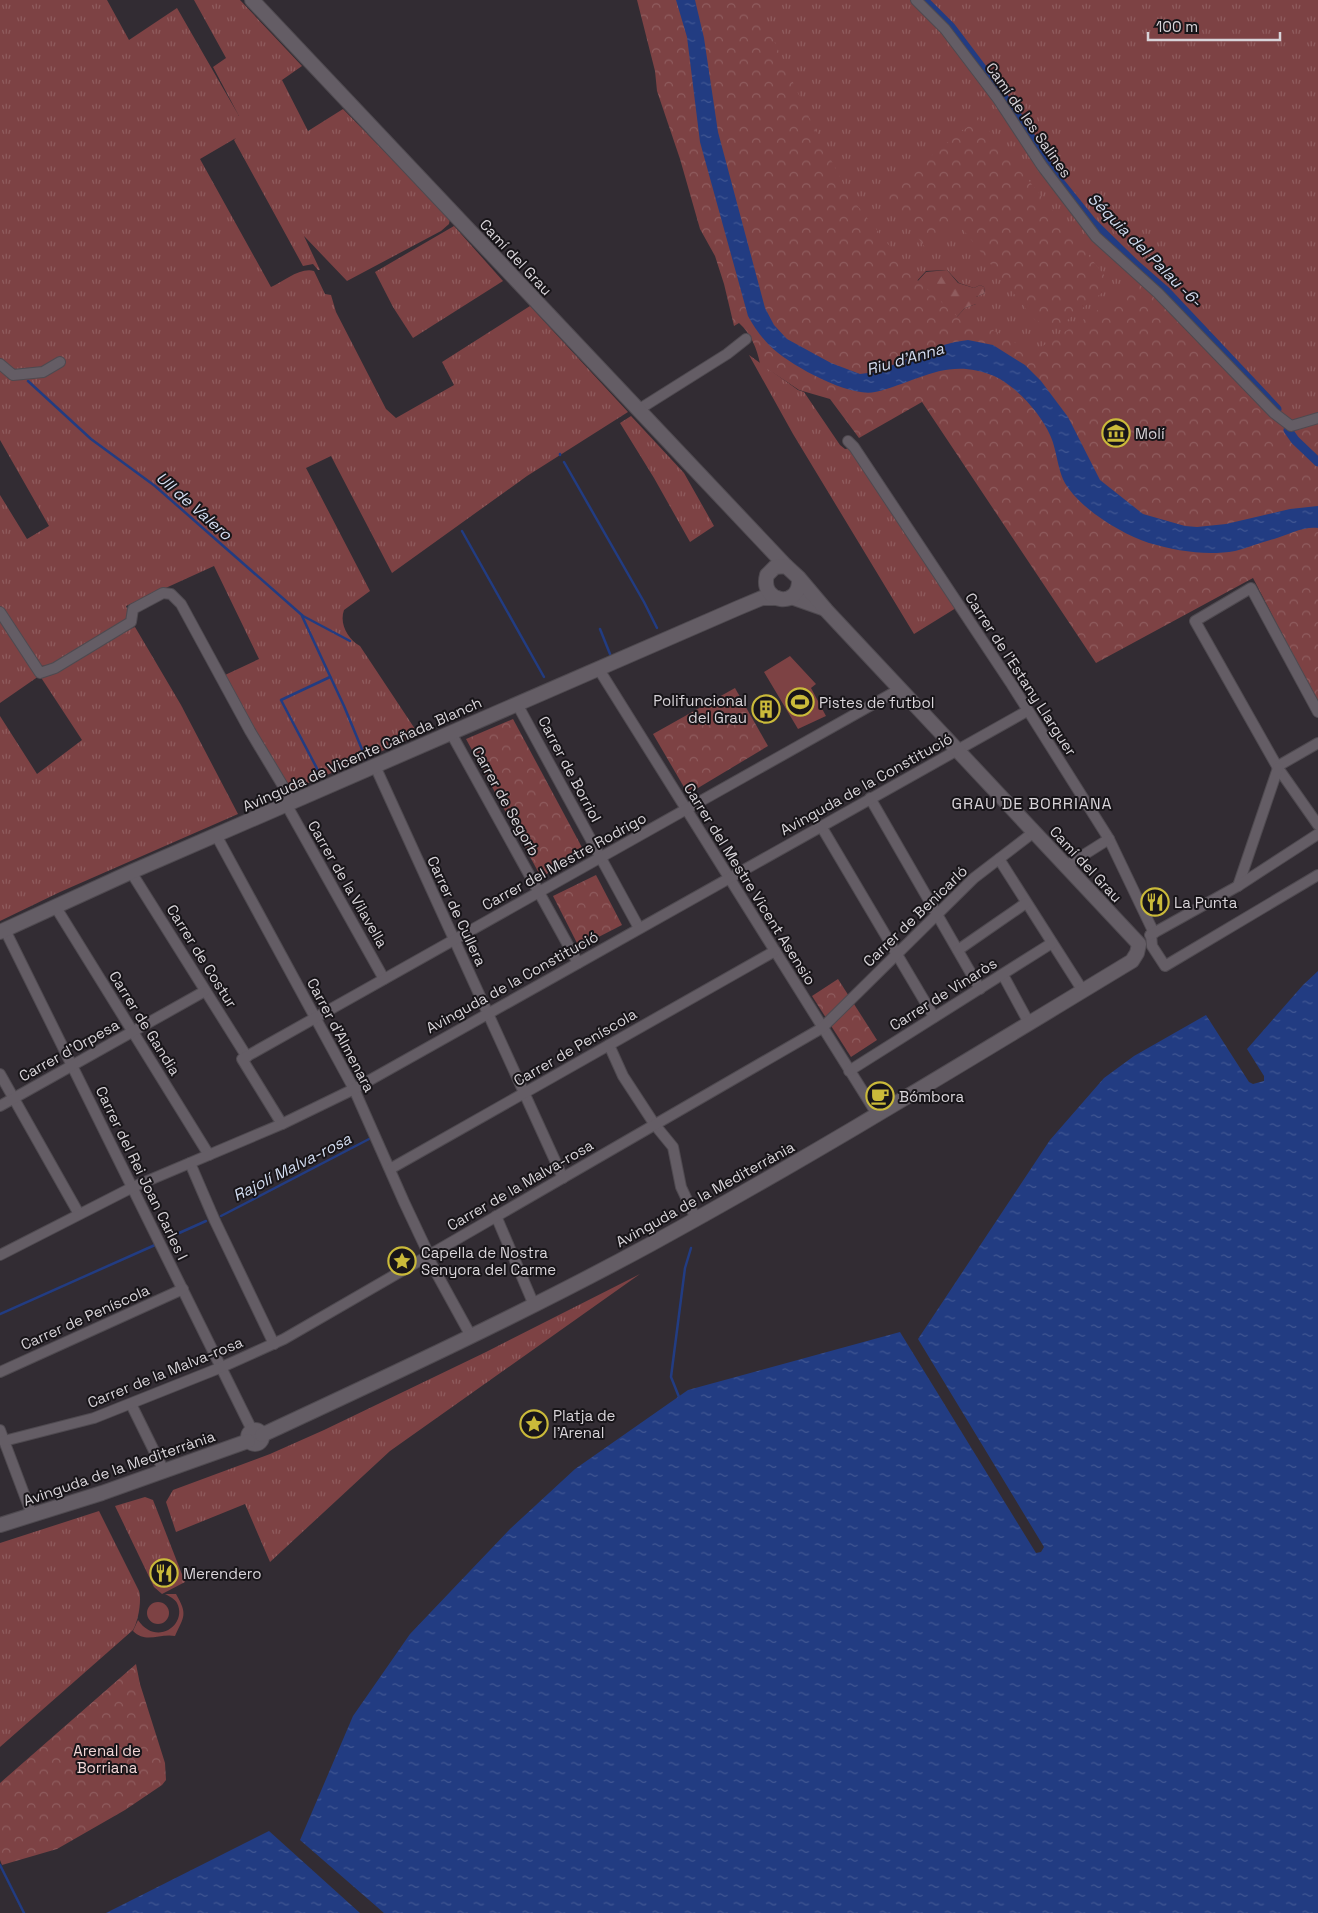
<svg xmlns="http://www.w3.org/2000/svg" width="1318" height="1913" font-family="'Space Grotesk',sans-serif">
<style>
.grass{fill:url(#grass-tufts)}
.forest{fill:url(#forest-firs)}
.park{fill:url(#park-crowns)}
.garden{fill:#7d4244}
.water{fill:url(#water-ripples)}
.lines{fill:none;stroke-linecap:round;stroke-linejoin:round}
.stream{stroke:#223c82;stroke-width:2.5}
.canal{stroke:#223c82;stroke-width:9}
.street-casing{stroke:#4f4a50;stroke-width:12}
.secondary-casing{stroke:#4f4a50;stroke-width:16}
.street{stroke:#645d65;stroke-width:10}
.secondary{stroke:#645d65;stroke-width:14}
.labels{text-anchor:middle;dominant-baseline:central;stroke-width:4;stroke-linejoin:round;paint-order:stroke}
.street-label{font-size:15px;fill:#d8d4d9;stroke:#181519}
.poi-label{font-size:15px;fill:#d8d4d9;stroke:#181519;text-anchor:start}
.park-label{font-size:15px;fill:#f2d7d7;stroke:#181519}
.water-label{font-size:16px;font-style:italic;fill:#d3ddf1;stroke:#181519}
.neighbourhood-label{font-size:16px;letter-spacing:1px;fill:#d8d4d9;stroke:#181519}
</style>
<defs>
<pattern id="grass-tufts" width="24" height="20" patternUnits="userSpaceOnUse" patternTransform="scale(1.25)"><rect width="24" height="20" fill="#7d4244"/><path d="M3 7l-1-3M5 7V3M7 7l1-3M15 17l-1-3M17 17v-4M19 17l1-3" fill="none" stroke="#8f5c5e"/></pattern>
<pattern id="forest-firs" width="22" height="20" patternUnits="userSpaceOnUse" patternTransform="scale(1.25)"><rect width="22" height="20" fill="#7d4244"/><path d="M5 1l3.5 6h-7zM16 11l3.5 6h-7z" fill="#8f5c5e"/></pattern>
<pattern id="park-crowns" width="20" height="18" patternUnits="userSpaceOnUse" patternTransform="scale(1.25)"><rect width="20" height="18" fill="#7d4244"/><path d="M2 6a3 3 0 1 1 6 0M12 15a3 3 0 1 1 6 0" fill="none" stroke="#8f5c5e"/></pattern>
<pattern id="water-ripples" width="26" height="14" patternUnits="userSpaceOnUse" patternTransform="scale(1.25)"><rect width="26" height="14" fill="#223c82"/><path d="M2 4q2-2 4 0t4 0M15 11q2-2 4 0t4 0" fill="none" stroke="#415793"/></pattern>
</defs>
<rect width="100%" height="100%" fill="#322c33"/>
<!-- grass -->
<g class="grass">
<path d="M0 0H107L129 40 177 8 239 116 213 67 226 58 194 0H240L302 66 282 80 308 131 343 109 450 219 449 224 441 231 347 281 304 236 320 270H318L313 264 303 266 234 140 236 138 200 159 271 287C283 282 300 267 314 271L325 294 331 295 336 312 386 409 396 418 454 385 442 362 530 306 628 412 527 476 392 573 331 456 306 468 370 591 344 610C339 624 348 639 360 646L419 735 292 790 266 751 225 675 259 659 214 566 126 606 129 614 123 624 93 639 54 665 40 666 0 607V495L27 539 49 526 0 440V367L11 376 58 367 65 362 61 357 43 370 10 371 0 363Z"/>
<path d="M734 0H1318V492L1076 382 954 320 965 308 976 304V297L985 293 984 287 980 285 974 288 959 283 947 270 926 271 904 295Z"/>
<path d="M454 226 503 281 413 338 393 307 375 272Z"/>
<path d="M749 355 798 390 804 392 840 445 845 449 851 448 956 608 914 634 793 434Z"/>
<path d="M631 416 684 473 714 526 690 542 654 478 620 423Z"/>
<path d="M0 619 39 676 0 703Z"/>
<path d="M135 627 181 705 238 814 60 892 0 921V716L37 774 82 740 40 676H49L54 674 112 636Z"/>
<path d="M640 1274 390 1451 270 1562 245 1504 176 1532 166 1502 173 1490 270 1454 324 1430 486 1352Z"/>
<path d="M145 1497 153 1500 185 1582 162 1594 154 1587 115 1506Z"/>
<path d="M99 1511 139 1591C142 1600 138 1622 133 1630L0 1747V1543Z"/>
</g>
<!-- forest -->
<path class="forest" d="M947 270 958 283 974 288 980 285 984 287 985 293 976 297V304L965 308 953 321 905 295 926 272Z"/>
<!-- park -->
<g class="park">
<path d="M637 0H760L762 15 809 117 849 195 915 278 960 319 997 332 1032 353 1141 282 1189 328 1284 429 1301 430 1318 423V703L1253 578 1096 663 922 402 859 438 830 399 799 390 760 364C757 348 751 334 739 323L734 326 724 284 715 256 700 229 680 159 657 91 655 71Z"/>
<path d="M979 118 1112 285 1057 328 1035 320 957 222 925 247 883 194Z"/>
<path d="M735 688 768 746 688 794 653 734Z"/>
<path d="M513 719 585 853 541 877 466 739Z"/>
<path d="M596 875 622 925 579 947 553 896Z"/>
<path d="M838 979 877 1040 851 1057 812 996Z"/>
<path d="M136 1664 140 1684 165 1763 166 1780 162 1785 125 1810 57 1849 2 1865 0 1860V1783Z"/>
</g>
<!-- garden -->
<g class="garden">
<path d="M790 656 816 684 811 688 826 716 798 729 764 672Z"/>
<path d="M165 1594H176C188 1615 184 1616 175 1636 160 1633 146 1644 133 1631L138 1620C156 1647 188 1625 177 1603 175 1599 169 1596 165 1594Z"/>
<circle cx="158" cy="1613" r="11"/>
</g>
<!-- water -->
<g class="water">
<path d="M676 0H695L704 38 718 132 765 308 774 325 787 339 831 363 860 374 875 372 940 346 955 342 968 340 993 345 1025 365 1041 381 1068 417 1100 480 1143 514 1185 526 1197 527 1226 524 1290 509 1318 506V528C1304 526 1287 535 1274 539 1261 542 1248 548 1235 551 1206 556 1177 551 1149 543 1122 534 1086 512 1069 489 1057 474 1058 452 1050 435 1041 414 1016 386 994 376 947 356 918 382 875 392 849 398 788 364 770 346 761 337 754 327 748 316L700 142 687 37Z"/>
<path d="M1318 971V1913H384L300 1840 353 1716 410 1634 510 1529 575 1469 688 1390 900 1332 1036 1553 1041 1552 1044 1547 918 1339 1050 1140 1104 1078 1134 1056 1206 1015 1249 1082 1253 1084 1264 1081V1076L1247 1049 1303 985Z"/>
<path d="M269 1831 360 1913H106Z"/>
</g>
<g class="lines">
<!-- stream -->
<g class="stream">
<path d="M28 381 91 439 155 486 303 616 350 641"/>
<path d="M560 454V455"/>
<path d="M564 462 644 602 657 628"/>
<path d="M462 531 544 677"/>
<path d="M302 616 344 706 366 759"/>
<path d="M600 629 610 654"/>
<path d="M322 778 281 700 330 677"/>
<path d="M221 1216 371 1138"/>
<path d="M168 1238 206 1221"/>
<path d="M0 1314 155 1245"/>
<path d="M679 1397 671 1377 685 1268 691 1248"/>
<path d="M0 1865 24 1913"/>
</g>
<!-- canal -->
<g class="canal">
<path d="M924 0 951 27 988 76 1016 114 1056 177 1093 223 1136 265 1167 292 1277 409"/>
<path d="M1288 430 1295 440 1318 462"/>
</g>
<!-- street casing -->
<g class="street-casing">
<g id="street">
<path d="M916 0 945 29 998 99 1042 166 1096 237 1158 293 1274 413 1291 426 1318 418"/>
<path d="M0 364 13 375 43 372 60 362"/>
<path d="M638 410 727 354 746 339"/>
<path d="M848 441 854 447 1012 685 1109 839 1154 933"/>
<path d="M0 612 40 673 55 668 131 622 133 609 163 593 171 594 181 604 250 731 292 801"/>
<path d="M598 668 877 1114"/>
<path d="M517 704 639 928"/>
<path d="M1318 712 1251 588 1195 621 1278 768 1318 825"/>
<path d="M451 733 578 963"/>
<path d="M375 766 563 1178"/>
<path d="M1278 766 1318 743"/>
<path d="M870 798 980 989"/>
<path d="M286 804 384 979"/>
<path d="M821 826 934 1017"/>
<path d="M216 835 354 1089 404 1202 429 1255"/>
<path d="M999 859 1083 991"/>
<path d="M1066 866 1109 839"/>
<path d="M131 872 247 1057"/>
<path d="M1238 886 1278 768"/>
<path d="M55 906 209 1155"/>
<path d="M5 930 252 1430"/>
<path d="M1151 934 1152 946 1165 966 1318 875"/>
<path d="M1150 935 1238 886 1318 834"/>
<path d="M958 950 1026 903"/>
<path d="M1003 975 1029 1023"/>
<path d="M609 1045 623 1076 655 1125 673 1147 681 1187 696 1219"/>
<path d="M849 1071 1052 943"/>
<path d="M0 1074 79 1214"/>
<path d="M0 1106 205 991"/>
<path d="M282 1124 242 1059 900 689"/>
<path d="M190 1163 215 1221 274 1344"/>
<path d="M390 1169 775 951"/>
<path d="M496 1216 534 1305"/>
<path d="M0 1255 133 1187 282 1124 354 1089 1027 711"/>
<path d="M427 1256 471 1336"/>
<path d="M0 1372 183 1289"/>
<path d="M131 1404 164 1471"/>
<path d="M0 1430 32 1515"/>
<path d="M4 1441 94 1418 222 1367 284 1339 822 1028 974 878 1034 832"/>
</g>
</g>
<!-- secondary casing -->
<g class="secondary-casing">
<g id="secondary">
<path d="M252 0 786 566"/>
<path d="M791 597 825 609"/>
<path d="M0 932 131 872 738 608 762 598H777"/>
<circle cx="255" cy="1437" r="7"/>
<path d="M262 1435C393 1374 524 1313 651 1244 814 1155 973 1057 1132 961L1137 953 1139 944 826 610 799 578 786 566 775 567 767 575C759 603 801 610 799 578"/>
<path d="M0 1525 102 1493 248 1441"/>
</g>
</g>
<!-- street -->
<use href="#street" class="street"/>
<!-- secondary -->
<use href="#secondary" class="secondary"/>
</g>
<!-- icons -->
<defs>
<g id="museum-ring" transform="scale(1.4375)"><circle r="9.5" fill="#181519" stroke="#caba3a" stroke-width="1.5"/><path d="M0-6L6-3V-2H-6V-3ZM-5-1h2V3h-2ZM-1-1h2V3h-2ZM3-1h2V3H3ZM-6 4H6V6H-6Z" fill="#caba3a"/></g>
<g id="stadium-ring" transform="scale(1.4375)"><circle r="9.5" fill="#181519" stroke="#caba3a" stroke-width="1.5"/><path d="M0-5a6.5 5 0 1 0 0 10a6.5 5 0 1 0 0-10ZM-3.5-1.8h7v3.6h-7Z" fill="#caba3a"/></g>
<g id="building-ring" transform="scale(1.4375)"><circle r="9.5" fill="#181519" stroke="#caba3a" stroke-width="1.5"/><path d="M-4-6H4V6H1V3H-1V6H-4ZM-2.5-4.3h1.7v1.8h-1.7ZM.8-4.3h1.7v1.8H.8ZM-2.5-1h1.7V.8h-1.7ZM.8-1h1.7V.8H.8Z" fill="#caba3a"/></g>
<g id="restaurant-ring" transform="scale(1.4375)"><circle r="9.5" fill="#181519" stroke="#caba3a" stroke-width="1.5"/><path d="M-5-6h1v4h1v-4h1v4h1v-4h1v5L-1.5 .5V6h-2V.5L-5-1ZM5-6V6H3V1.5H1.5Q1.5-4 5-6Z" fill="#caba3a"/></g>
<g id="cafe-ring" transform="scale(1.4375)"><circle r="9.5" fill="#181519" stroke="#caba3a" stroke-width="1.5"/><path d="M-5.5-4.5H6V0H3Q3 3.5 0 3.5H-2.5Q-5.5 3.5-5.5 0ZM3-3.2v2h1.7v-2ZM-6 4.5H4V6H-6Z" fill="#caba3a"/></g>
<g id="sight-ring" transform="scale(1.4375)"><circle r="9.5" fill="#181519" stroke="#caba3a" stroke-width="1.5"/><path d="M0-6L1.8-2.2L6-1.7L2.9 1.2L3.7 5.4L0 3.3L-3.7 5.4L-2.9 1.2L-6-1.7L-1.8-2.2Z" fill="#caba3a"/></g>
</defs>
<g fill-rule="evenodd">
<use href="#museum-ring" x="1116" y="433"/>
<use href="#stadium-ring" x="800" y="702"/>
<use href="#building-ring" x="766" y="709"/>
<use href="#restaurant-ring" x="1155" y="902"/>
<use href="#cafe-ring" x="880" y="1096"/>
<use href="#sight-ring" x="402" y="1261"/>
<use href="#sight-ring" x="534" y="1424"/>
<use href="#restaurant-ring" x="164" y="1573"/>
</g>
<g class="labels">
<!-- street labels -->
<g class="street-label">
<text transform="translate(1029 120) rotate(55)">Camí de les Salines</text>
<text transform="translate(516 257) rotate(47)">Camí del Grau</text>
<text transform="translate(1021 674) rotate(57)">Carrer de l'Estany Llarguer</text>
<text transform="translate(362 754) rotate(-24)">Avinguda de Vicente Cañada Blanch</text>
<text transform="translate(570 769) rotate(62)">Carrer de Borriol</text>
<text transform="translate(866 784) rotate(-29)">Avinguda de la Constitució</text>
<text transform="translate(506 801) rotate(61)">Carrer de Segorb</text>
<text transform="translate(564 861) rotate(-29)">Carrer del Mestre Rodrigo</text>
<text transform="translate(1086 864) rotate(47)">Camí del Grau</text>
<text transform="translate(348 884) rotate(60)">Carrer de la Vilavella</text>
<text transform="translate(750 884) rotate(58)">Carrer del Mestre Vicent Asensio</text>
<text transform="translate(457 911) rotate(65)">Carrer de Cullera</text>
<text transform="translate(915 916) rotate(-44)">Carrer de Benicarló</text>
<text transform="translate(202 956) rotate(58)">Carrer de Costur</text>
<text transform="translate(512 982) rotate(-29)">Avinguda de la Constitució</text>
<text transform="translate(943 994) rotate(-32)">Carrer de Vinaròs</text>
<text transform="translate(145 1023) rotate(58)">Carrer de Gandia</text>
<text transform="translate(341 1035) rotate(62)">Carrer d'Almenara</text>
<text transform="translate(575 1047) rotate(-30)">Carrer de Peníscola</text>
<text transform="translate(69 1050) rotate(-29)">Carrer d'Orpesa</text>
<text transform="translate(142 1173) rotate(64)">Carrer del Rei Joan Carles I</text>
<text transform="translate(520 1185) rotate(-30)">Carrer de la Malva-rosa</text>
<text transform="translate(705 1194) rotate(-29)">Avinguda de la Mediterrània</text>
<text transform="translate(85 1317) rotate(-24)">Carrer de Peníscola</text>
<text transform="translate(165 1372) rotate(-22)">Carrer de la Malva-rosa</text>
<text transform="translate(119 1468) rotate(-19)">Avinguda de la Mediterrània</text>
</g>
<!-- poi labels -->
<g class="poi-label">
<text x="1135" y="433">Molí</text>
<text x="747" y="700" text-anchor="end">Polifuncional<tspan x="747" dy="17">del Grau</tspan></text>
<text x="819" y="702">Pistes de futbol</text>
<text x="1174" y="902">La Punta</text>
<text x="899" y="1096">Bómbora</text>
<text x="421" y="1252">Capella de Nostra<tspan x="421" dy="17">Senyora del Carme</tspan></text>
<text x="553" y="1415">Platja de<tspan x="553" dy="17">l'Arenal</tspan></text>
<text x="183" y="1573">Merendero</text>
</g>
<!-- park labels -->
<g class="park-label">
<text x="107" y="1750">Arenal de<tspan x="107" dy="17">Borriana</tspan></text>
</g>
<!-- water labels -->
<g class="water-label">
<text transform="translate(1145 250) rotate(45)">Séquia del Palau -6-</text>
<text transform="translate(905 359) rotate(-16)">Riu d'Anna</text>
<text transform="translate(194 506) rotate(41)">Ull de Valero</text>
<text transform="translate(292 1167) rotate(-27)">Rajolí Malva-rosa</text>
</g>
<!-- neighbourhood labels -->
<g class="neighbourhood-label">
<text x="1032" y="803">GRAU DE BORRIANA</text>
</g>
</g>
<!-- scale -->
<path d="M1148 32v8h132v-8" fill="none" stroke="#d8d4d9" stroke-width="2.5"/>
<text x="1156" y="32" font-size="15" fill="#d8d4d9" stroke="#181519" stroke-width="4" paint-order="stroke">100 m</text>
</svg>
